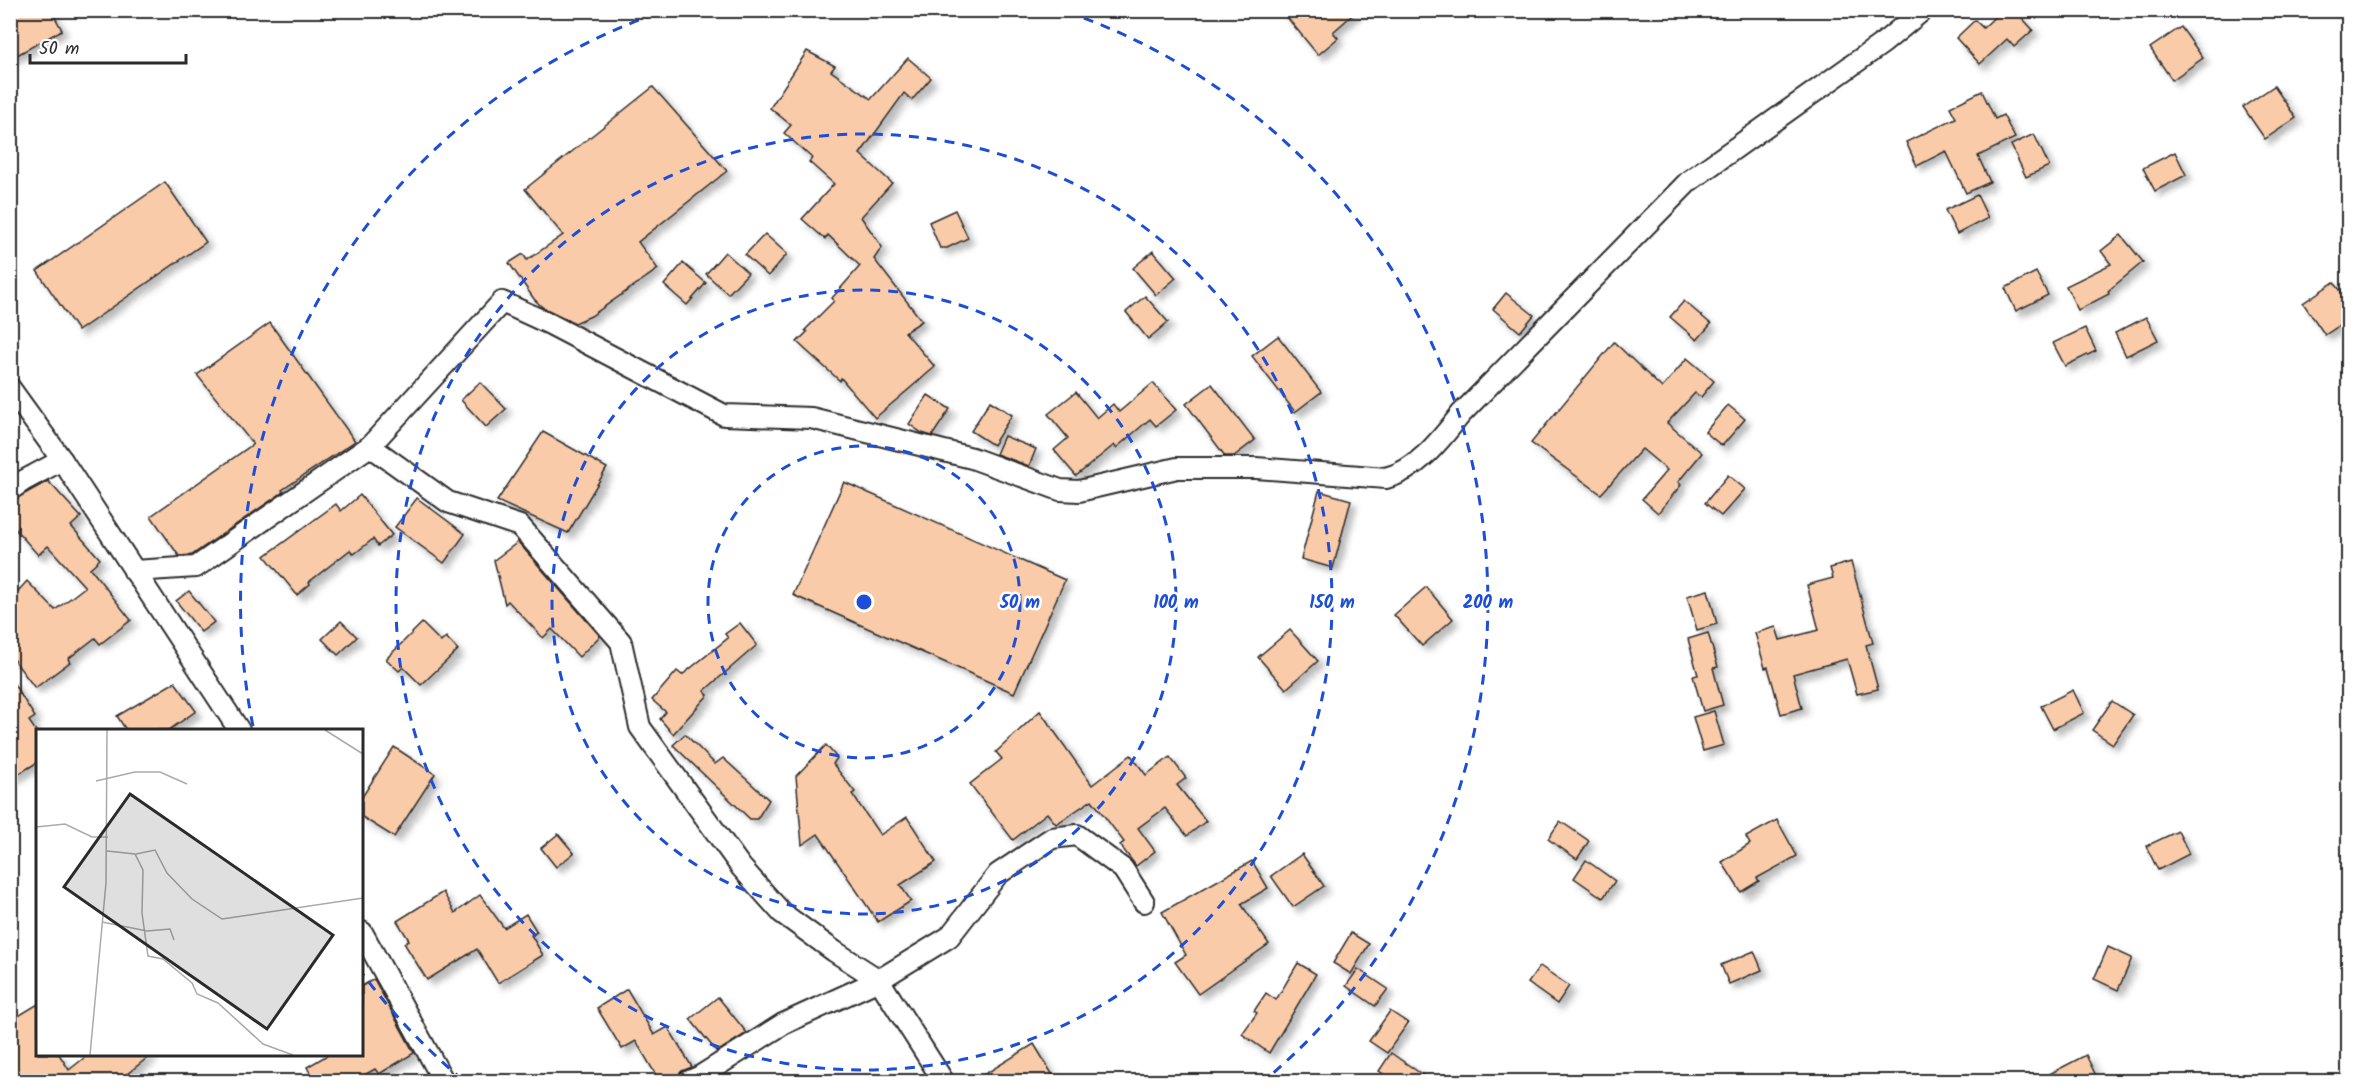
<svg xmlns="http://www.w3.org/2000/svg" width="2359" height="1092" font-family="Kalam,sans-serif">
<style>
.building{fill:#facba9;stroke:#2b2b2b;stroke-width:1.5;filter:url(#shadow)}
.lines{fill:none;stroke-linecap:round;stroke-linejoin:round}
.street-casing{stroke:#2b2b2b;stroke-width:24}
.street{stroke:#fff;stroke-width:20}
.ring{fill:none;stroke:#1d4ed8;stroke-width:3;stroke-dasharray:10 8}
.inset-road{fill:none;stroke:#aaa;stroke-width:1.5}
.view{fill:#2b2b2b;fill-opacity:0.15;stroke:#2b2b2b;stroke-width:3}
.inset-edge{fill:none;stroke:#2b2b2b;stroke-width:3}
.centre{fill:#1d4ed8;stroke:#fff;stroke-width:3}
.ring-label{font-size:18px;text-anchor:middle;font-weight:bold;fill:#1d4ed8;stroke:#fff;stroke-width:5;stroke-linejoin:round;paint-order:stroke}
</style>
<defs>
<filter id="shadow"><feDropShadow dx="5.5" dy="5.5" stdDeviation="3" flood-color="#0004"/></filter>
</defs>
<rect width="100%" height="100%" fill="#fff"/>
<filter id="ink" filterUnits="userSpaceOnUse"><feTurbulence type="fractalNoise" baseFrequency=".0167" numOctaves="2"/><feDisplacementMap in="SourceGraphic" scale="12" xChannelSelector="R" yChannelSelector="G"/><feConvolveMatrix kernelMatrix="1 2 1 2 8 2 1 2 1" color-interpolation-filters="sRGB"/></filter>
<g filter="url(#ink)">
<!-- building -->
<g class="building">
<path d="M10 10H51L62 30 10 59Z"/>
<path d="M1281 10H1358L1333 32 1338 38 1318 55Z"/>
<path d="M2002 10H2015L2033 30 2014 47 2007 39 1980 64 1956 38 1975 20 1983 28Z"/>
<path d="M2181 27 2203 58 2172 80 2150 48Z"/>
<path d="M807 51 835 66 831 71 871 99 908 58 931 78 912 100 904 93 860 154 892 183 861 217 882 247 874 259 922 321 905 332 935 367 875 418 841 378 840 381 797 342 807 332 805 330 834 301 832 298 860 266 828 235 825 239 802 219 834 184 809 162 812 158 784 133 791 125 770 108Z"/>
<path d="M2274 86 2296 118 2265 139 2243 107Z"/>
<path d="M653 87 727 171 638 242 658 269 591 316 575 323 542 307 534 299 509 263 523 254 527 260 563 235 525 189Z"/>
<path d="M1982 91 1995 119 2003 115 2015 138 1978 156 1990 182 1966 193 1946 151 1917 166 1906 142 1956 118 1950 107Z"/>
<path d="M2034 134 2049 166 2026 177 2011 145Z"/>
<path d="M2175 152 2186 175 2155 191 2143 168Z"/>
<path d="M165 182 206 242 78 331 37 271Z"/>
<path d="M1977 195 1988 218 1957 234 1945 210Z"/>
<path d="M955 210 968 238 947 248H940L929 222Z"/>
<path d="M765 234 787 254 768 276 745 255Z"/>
<path d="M2121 235 2143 262 2108 291 2109 294 2078 310 2066 286 2111 264 2101 251Z"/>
<path d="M1153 251 1176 278 1156 295 1133 268Z"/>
<path d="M725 252 748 273 728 294 706 274Z"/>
<path d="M683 263 706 283 687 305 664 285Z"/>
<path d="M2036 272 2048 295 2016 311 2005 288Z"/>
<path d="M2334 282 2349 302V319L2325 335 2303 303Z"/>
<path d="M1506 293 1534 315 1520 332 1493 309Z"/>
<path d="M1145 296 1168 322 1148 339 1126 312Z"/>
<path d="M1684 301 1711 324 1697 340 1670 317Z"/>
<path d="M2146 317 2158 340 2126 356 2115 333Z"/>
<path d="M270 323 355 441 282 490 283 492 192 555 179 556 151 516 253 444 197 375Z"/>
<path d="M2085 328 2096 351 2065 366 2053 343Z"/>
<path d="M1278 336 1321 392 1295 412 1252 356Z"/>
<path d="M1614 342 1662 388 1687 358 1714 381 1701 397 1695 393 1667 423 1702 453 1678 482 1681 485 1658 513 1642 499 1667 470 1642 449 1601 494 1531 443Z"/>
<path d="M480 382 506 409 486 427 461 400Z"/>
<path d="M1153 383 1176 410 1156 426 1150 419 1116 448 1114 445 1076 476 1054 450 1068 438 1048 414 1076 392 1097 418 1113 404 1119 412Z"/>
<path d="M1212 384 1255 440 1234 456H1225L1186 404Z"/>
<path d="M928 395 950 409 932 436 922 433 909 424Z"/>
<path d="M990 401 1012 415 993 445 971 431Z"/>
<path d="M1728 405 1745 419 1722 446 1705 432Z"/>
<path d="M543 432 607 468 568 533 497 501Z"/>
<path d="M1004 436 1036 449 1029 466 996 454Z"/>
<path d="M1728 475 1745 489 1721 516 1705 503Z"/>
<path d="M48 481 81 517 71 526 100 559 90 568 131 620 100 644 95 638 68 659 70 662 35 688 10 655V600L27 581 55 610 85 587 48 546 38 555 10 523V502Z"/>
<path d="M844 482 1065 580 1014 693 793 595Z"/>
<path d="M1319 491 1351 500 1333 568 1301 559Z"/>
<path d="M360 495 392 535 378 546 373 539 354 554 350 550 309 582 310 584 297 595 265 556 336 504 341 511Z"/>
<path d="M417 498 465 534 444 563 395 527Z"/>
<path d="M518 542 600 636 579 657 552 629 543 638 508 601 505 604 494 560Z"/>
<path d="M1851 562 1873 643 1866 645 1878 689 1857 694 1847 659 1793 674 1802 708 1781 714 1768 667 1765 668 1755 633 1776 627 1780 640 1819 630 1807 585 1833 578 1830 568Z"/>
<path d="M1426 587 1453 619 1422 646 1394 615Z"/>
<path d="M1708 590 1717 624 1697 630 1687 596Z"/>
<path d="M189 591 214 622 201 632 176 601Z"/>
<path d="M341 621 357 637 338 655 322 639Z"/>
<path d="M422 623 441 642 446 637 458 650 421 685 403 667 399 671 386 659Z"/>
<path d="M740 623 757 645 704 691 708 695 673 734 660 719 666 712 652 700 677 671 682 675 728 638 725 634Z"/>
<path d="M1290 630 1318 661 1286 689 1258 657Z"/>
<path d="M1708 633 1718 667 1713 668 1723 705 1703 711 1693 676 1698 675 1688 639Z"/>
<path d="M10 678 35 717 29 721 38 734V762L10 779Z"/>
<path d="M175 682 196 711 169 730H126L117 716Z"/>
<path d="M2073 690 2084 713 2053 729 2041 706Z"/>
<path d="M2112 701 2133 715 2113 744 2092 730Z"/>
<path d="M1040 711 1092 785 1131 755 1146 775 1170 757 1186 778 1177 785 1206 821 1187 836 1165 808 1138 828 1155 851 1136 866 1120 845 1124 842 1092 800 1056 824 1047 813 1013 840 970 784 1002 759 996 752Z"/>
<path d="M1714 711 1724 745 1703 751 1693 717Z"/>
<path d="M685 734 715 764 723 758 769 800 757 819H750L673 745Z"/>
<path d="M826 745 837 758 833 764 855 792 852 794 880 835 907 817 936 862 900 885 911 901 878 922 818 834 802 845 796 776Z"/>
<path d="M394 747 435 774 394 837 362 817V797Z"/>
<path d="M1777 820 1797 856 1757 878 1759 881 1741 892 1722 862 1750 844 1746 837Z"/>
<path d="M1560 821 1589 841 1577 859 1548 839Z"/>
<path d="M2178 831 2189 854 2158 870 2146 846Z"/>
<path d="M558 834 574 853 556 867 541 848Z"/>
<path d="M1302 854 1324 886 1293 907 1271 876Z"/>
<path d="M1586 860 1615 881 1603 898 1574 878Z"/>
<path d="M1252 861 1268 888 1241 904 1269 944 1198 994 1175 962 1186 955 1162 912Z"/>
<path d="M443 892 455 913 480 895 504 928 526 914 537 932 531 935 543 955 498 983 477 949 427 980 404 943 409 940 397 921Z"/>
<path d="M1351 933 1369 944 1351 974 1333 963Z"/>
<path d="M2108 947 2132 958 2118 990 2094 979Z"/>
<path d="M1754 951 1762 970 1729 984 1721 965Z"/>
<path d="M1298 963 1316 974 1269 1053 1242 1034 1257 1013 1254 1011 1266 993 1276 1000Z"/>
<path d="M1540 966 1569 986 1557 1004 1528 983Z"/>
<path d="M1358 969 1388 989 1375 1006 1346 986Z"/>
<path d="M374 979 414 1053 379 1074 375 1069 352 1082H315L307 1067 329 1054H362V986Z"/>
<path d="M627 989 654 1035 668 1027 692 1067 682 1071 672 1082H660L636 1041 622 1049 597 1008Z"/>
<path d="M718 997 747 1033 717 1052 690 1019Z"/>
<path d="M38 1004V1054H59L69 1070 89 1054H152L117 1082H10V1021Z"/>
<path d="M1390 1011 1408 1023 1387 1053 1369 1041Z"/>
<path d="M1034 1044 1057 1082H972Z"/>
<path d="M1391 1053 1433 1082H1395L1379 1071Z"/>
<path d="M2086 1055 2099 1082H2034Z"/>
</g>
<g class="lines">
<!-- street casing -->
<g class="street-casing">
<g id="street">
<path d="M10 388 62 460 239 730"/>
<path d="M370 446 502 302 550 324 724 415 811 418 972 458 1060 490 1079 491 1177 468H1256L1386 478C1418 470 1441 439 1461 414L1689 181 1883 43 1923 10"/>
<path d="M10 490 23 481 62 460"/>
<path d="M134 571 196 567 370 446 448 502 520 526 621 642 640 727 741 867 782 913 834 951 879 980 944 1082"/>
<path d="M362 932 444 1082"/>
<path d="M687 1082 699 1077 783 1024 879 980 949 937 998 874 1052 838 1077 835 1123 869 1144 902"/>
</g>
</g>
<!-- street -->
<use href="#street" class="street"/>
</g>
</g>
<!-- distance rings -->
<g class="ring">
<circle cx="864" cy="602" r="156"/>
<circle cx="864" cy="602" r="312"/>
<circle cx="864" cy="602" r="468"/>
<path d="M463 1080A624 624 0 0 1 362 973M253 726A624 624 0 0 1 661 12M1067 12A624 624 0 0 1 1265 1080"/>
</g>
<!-- overview -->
<g transform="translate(36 729)">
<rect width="327" height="327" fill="#fff"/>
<path class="inset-road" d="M289 1 327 25M60 52 99 43H124L151 55M0 98 29 95 56 108H72M71 122 99 125 107 141 106 184 112 227 127 230 156 254 161 265 182 274 227 315 257 326M100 125 119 121 131 144 156 170 186 190 327 169M66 193 111 202 134 200 138 211M54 326 70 154 71 1"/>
<path class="view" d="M94 65 297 206 231 300 28 158Z"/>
<rect width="327" height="327" class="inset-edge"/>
</g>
<circle cx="864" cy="602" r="9" class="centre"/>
<g class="ring-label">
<text x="1020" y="608">50 m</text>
<text x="1176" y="608">100 m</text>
<text x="1332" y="608">150 m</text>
<text x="1488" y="608">200 m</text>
</g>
<!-- margin -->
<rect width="2359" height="1092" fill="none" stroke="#fff" stroke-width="36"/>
<rect x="18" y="18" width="2323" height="1056" fill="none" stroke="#2b2b2b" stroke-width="2" filter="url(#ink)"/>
<!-- scale -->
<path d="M30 54v9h156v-9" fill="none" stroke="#2b2b2b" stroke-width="3"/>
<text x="39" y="54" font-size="18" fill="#2b2b2b" stroke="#ffffff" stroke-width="4.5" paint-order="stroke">50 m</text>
</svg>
